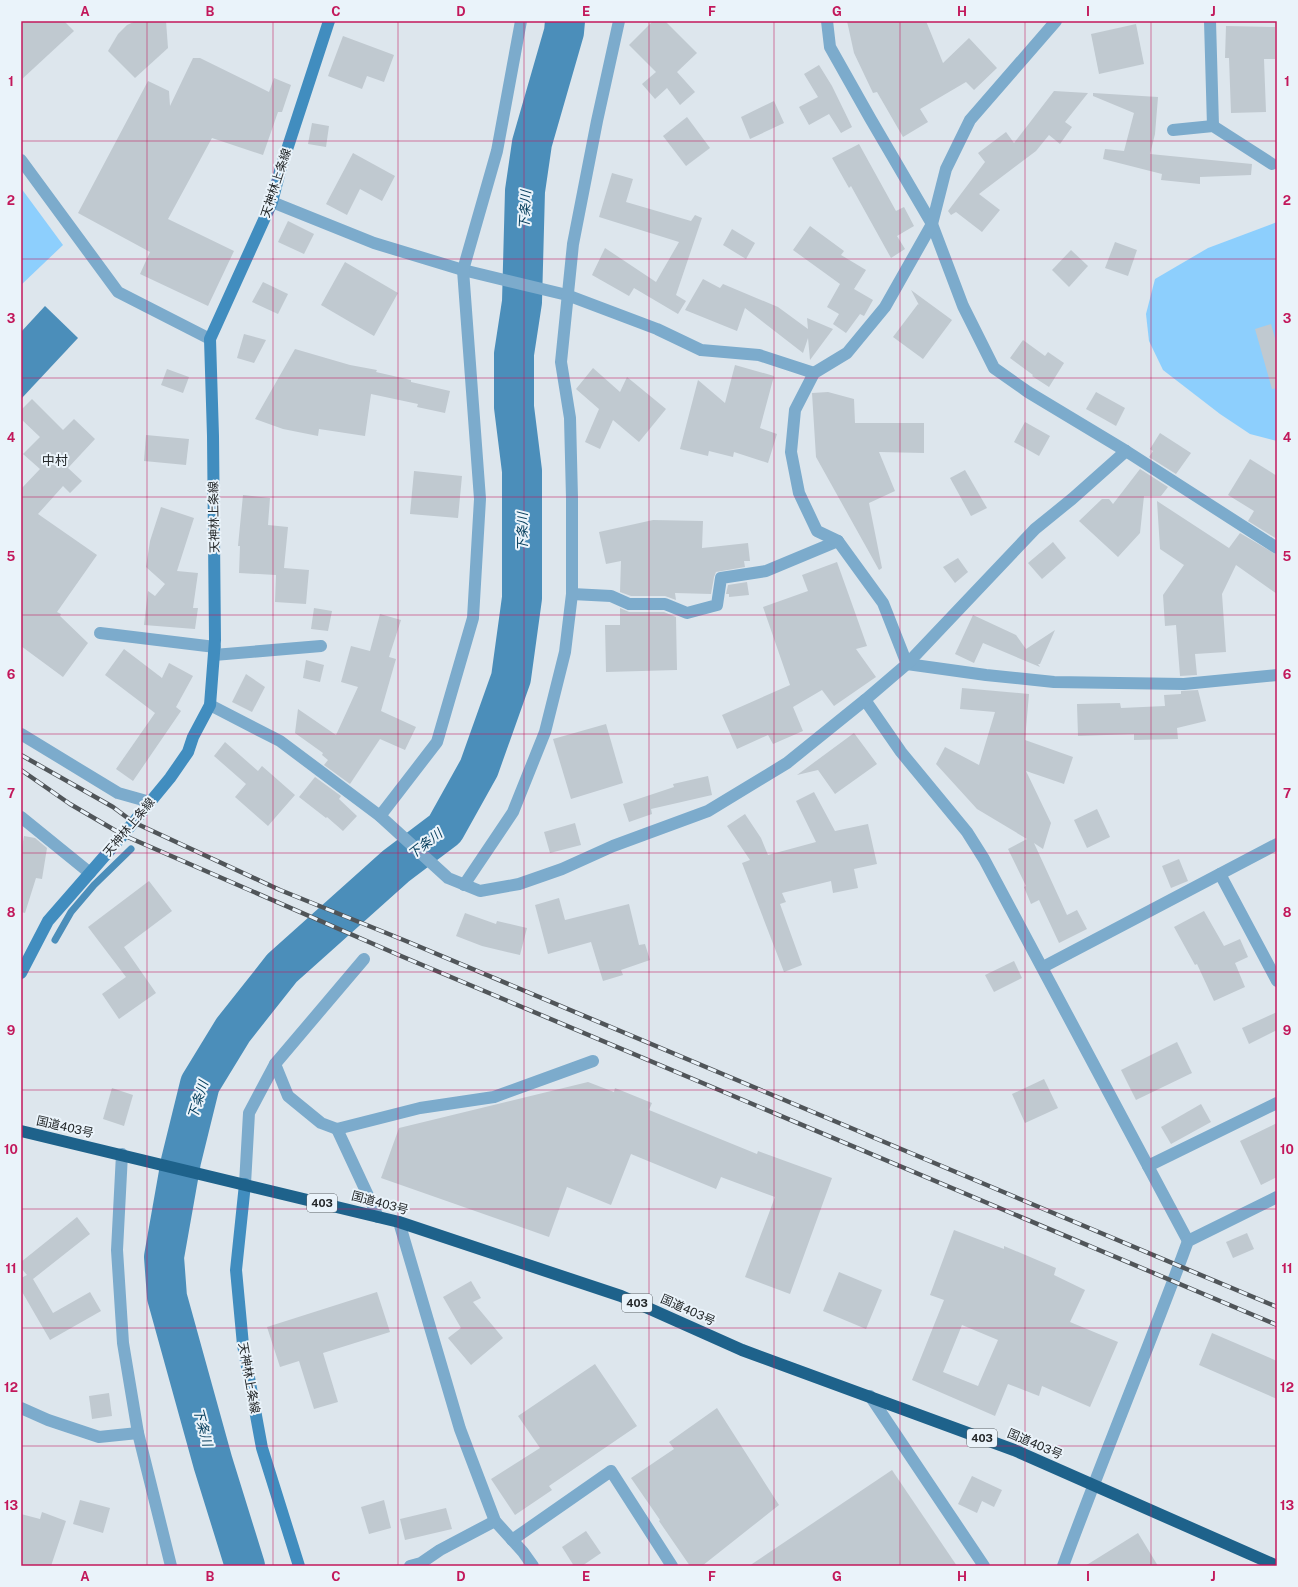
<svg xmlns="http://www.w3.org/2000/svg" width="1298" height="1587" font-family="'Public Sans','Noto Sans JP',sans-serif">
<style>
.green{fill:#8dcffd}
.water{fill:#4b8eba}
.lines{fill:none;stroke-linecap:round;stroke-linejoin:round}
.stream{stroke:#4b8eba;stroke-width:7}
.river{stroke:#4b8eba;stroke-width:40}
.building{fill:#c0c9d0;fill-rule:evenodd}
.street{stroke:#7cabcc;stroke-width:12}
.secondary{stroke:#418dbf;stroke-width:12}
.highway{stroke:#1e628b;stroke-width:12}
.rail-casing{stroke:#505559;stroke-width:4.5}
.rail{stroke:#eaf3fa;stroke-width:3;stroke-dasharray:9;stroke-linecap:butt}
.grid{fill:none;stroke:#c2185b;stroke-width:1;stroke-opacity:0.55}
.labels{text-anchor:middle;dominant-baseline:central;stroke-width:4;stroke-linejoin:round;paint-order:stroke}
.shield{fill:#eaf3fa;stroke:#5f6468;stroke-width:1}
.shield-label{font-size:11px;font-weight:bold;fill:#232729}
.street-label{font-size:12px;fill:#232729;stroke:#eaf3fa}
.water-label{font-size:13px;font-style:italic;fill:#023b5a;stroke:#eaf3fa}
.neighbourhood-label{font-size:13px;fill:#232729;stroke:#eaf3fa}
.neatline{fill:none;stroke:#c2185b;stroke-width:1.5}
.grid-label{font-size:13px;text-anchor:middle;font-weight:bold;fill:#c2185b}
</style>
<rect width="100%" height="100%" fill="#dde6ed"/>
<!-- green -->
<g class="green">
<path d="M21 188 63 245 21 285Z"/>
<path d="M1277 222V441L1250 434 1220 414 1163 370 1149 341 1146 314 1155 279 1208 248Z"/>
</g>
<!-- water -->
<path class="water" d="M45 306 78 338 21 399V332Z"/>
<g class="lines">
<!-- stream -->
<path class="stream" d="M55 940 71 912 94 885 131 849"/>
<!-- river -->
<path class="river" d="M245 1566 213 1463 167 1297 164 1257 181 1161 200 1084 233 1030 282 968 396 866 445 829 479 768 511 678 522 598V471L514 407V354L522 302 525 191 532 143 564 32 565 21"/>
</g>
<!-- building -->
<g class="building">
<path d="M21 21H64L74 31 21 80Z"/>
<path d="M136 21H166L168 48 135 78 108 51 118 34 127 25Z"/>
<path d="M653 21H665L697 53 677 72 695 92 680 105 667 88 655 99 642 84 656 72 629 45Z"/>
<path d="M847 21H926L943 63 969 38 997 68 974 90 966 82 920 109 928 122 903 137 877 92 873 93 854 53Z"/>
<path d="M1136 24 1144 64 1099 74 1091 34Z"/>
<path d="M1226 26 1275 27V59H1264L1266 112 1231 113 1229 58H1225Z"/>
<path d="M343 36 394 55 384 82 367 76 362 89 328 76Z"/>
<path d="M193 58H200L269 92 274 78 291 85 282 112H278L263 155 212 138 168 219 234 251 208 306 140 274 150 252 78 213 148 81 169 91 170 106Z"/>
<path d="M819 65 832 86 852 127 841 133 829 114 809 125 799 107 818 97 804 74Z"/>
<path d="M1054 91 1088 93 1065 122 1072 127 1060 144 1049 135 1036 151 979 194 1000 210 982 232 956 212 951 215 948 211 985 162 978 153 1006 132 1014 143Z"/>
<path d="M1093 93 1158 97 1155 134 1150 154 1252 164 1251 175 1200 177V184L1161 180 1162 174 1103 159 1105 149 1124 151 1134 113 1093 96Z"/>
<path d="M774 101 784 123 750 139 741 117Z"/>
<path d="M687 117 710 148 686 166 663 136Z"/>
<path d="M312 123 329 126 326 147 308 144Z"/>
<path d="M859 144 896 211 904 207 914 226 897 236 905 249 891 258 851 186 849 188 832 158Z"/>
<path d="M353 153 395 176 382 201 360 189 347 215 326 204Z"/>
<path d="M612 173 633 179 626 202 691 221 695 215 702 218 676 295 686 301 678 314 634 288 629 296 592 275 605 248 656 282 679 242 599 217Z"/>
<path d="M288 221 314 234 304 254 278 242Z"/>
<path d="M810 226 844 251 841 255 866 270 854 289 873 300 864 316 860 314 846 333 833 324 839 314 827 307 840 284 793 250Z"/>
<path d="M732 229 755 243 746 259 723 245Z"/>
<path d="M1115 242 1137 250 1128 276 1105 268Z"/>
<path d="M1071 250 1088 266 1069 287 1052 270Z"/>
<path d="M345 262 398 293 374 336 321 305Z"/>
<path d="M703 279 720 288 723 284 778 307 808 329 807 318 833 329 810 360 808 338 803 353 745 308 737 331 685 310Z"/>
<path d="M263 282 288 294 278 314 252 302Z"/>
<path d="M911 290 952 320 923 359 893 337 918 304 919 305Z"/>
<path d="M1271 324 1277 345V388L1272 389 1255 329Z"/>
<path d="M244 334 266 340 254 363 237 358Z"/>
<path d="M1023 340 1045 356 1048 352 1064 363 1049 387 1032 376 1033 375 1010 358Z"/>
<path d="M295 349 350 365 377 370 376 372 411 380V382L450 391 445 413 417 407 418 404 371 394 365 436 319 429 318 436 283 429 255 419Z"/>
<path d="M735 365 774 376 760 428 777 434 768 463 734 452 733 457 709 451 708 456 680 449 698 380 725 403Z"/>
<path d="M593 368 620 392 627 377 666 409 639 442 613 420 600 449 585 442 599 409 576 389Z"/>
<path d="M167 369 189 377 183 393 161 385Z"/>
<path d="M828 392 854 399 855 423H924V453L879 452 895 491 869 503 882 568 879 570 816 457 812 393Z"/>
<path d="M1096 392 1125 408 1116 426 1086 409Z"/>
<path d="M32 399 63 430 74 419 95 439 68 468 82 481 70 493 63 486 38 514 97 555 57 612 61 614 60 616 88 643 63 677 21 646V489L40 469 23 454 40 437 21 419V410Z"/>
<path d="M1025 422 1050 436 1039 456 1014 442Z"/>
<path d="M1160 433 1191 453 1176 474 1149 457 1153 451 1150 449Z"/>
<path d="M146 435 189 439 186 465 144 461Z"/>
<path d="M1250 459 1277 476V539L1248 521 1254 511 1228 495Z"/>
<path d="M1140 469 1168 487 1161 496H1144L1140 533 1118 557 1079 521 1102 499H1109L1113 504Z"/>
<path d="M965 470 987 508 971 516 950 478Z"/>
<path d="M414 471 462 476 458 518 410 514Z"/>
<path d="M243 495 270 498 268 525 288 527 284 568 309 570 306 604 275 602 276 575 239 573 240 546H238Z"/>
<path d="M1157 501 1229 548 1240 533 1277 555V594L1236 565 1222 594 1226 652 1195 654 1197 675 1180 676 1176 625 1165 626 1163 595 1184 565 1160 549Z"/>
<path d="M161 507 194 518 177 571 198 573 193 608H198L195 629 144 625 148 591 155 596 165 584 146 567 150 541Z"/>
<path d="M653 520 703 521 702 548 748 543 750 561H744L745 567 716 572 714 577 711 594 675 593 676 600 665 596H631L620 592 621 561 606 564 599 532Z"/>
<path d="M1053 542 1066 558 1042 579 1028 563Z"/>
<path d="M958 558 968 572 955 583 943 567Z"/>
<path d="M837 562 867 646 856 649 876 677 834 706 822 690 793 707 803 731 773 744 768 735 737 749 722 715 790 685 763 607 808 591 802 575Z"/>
<path d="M747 582 749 595 729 597V594H726L728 585Z"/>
<path d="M314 608 332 611 328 631 311 629Z"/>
<path d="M620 608 629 612H664L676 617 677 670 606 672 605 625H620Z"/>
<path d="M380 614 401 620 389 657 396 659 381 711 416 727 405 750 380 739 350 784 324 765 328 760 322 755 323 753 295 733 298 709 336 735 358 687 341 682 351 646 370 651Z"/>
<path d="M973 615 1016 635 1026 649 1055 630 1040 664H1038L1040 667 983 643 974 663 955 654Z"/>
<path d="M124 649 162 678 169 663 193 676 176 707 181 711 133 781 116 769 155 713 105 675Z"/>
<path d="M306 660 324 665 320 682 303 678Z"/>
<path d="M246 674 265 687 252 712 232 702Z"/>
<path d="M962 688 1029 694 1025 740 1073 757 1064 784 1026 771 1051 823 1043 849 1034 843 1067 915 1077 910 1087 929 1059 943 1039 900 1031 904 1024 887 1026 886 1008 849 1027 839 977 809 936 764 945 747 979 765 995 712 960 709Z"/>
<path d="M1198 690 1206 721 1177 728 1178 739 1134 740V734L1078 736 1077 704 1120 703 1121 708 1165 706 1164 695 1181 694V691Z"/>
<path d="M606 724 623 783 571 799 553 739Z"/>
<path d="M854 733 877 764 835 794 818 770 797 775Z"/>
<path d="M225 742 258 771 262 766 295 795 268 826 235 797 246 784 214 756Z"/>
<path d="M708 776 712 795 651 809 652 814 629 822 623 804 674 787 673 784Z"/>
<path d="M315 777 341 796 339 799 357 816 343 831 327 817 326 818 299 797Z"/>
<path d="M814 792 835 831 868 824 877 864 854 869 858 888 833 893 831 881 782 893 786 902 780 904 802 965 784 972 742 863 750 860 727 826 745 814 761 838 768 855 816 842 796 801Z"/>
<path d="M1097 809 1110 837 1087 848 1074 820Z"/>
<path d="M575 823 581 845 550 853 544 832Z"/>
<path d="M24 836 35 838 47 848 42 879 36 878 25 913 21 912V853Z"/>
<path d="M1179 859 1188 881 1171 888 1162 866Z"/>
<path d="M149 881 172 911 124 947 156 993 119 1019 102 994 126 977 88 927Z"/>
<path d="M559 898 565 920 629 904 639 945 645 944 650 960 621 970 623 975 603 981 591 942 548 954 535 905Z"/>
<path d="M1204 911 1224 946 1240 939 1248 957 1235 963 1245 987 1214 1001 1197 964 1195 965 1174 927Z"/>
<path d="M465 913 496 924 497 921 527 928 520 955 482 946 456 936Z"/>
<path d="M1014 961 1022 978 994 992 985 975Z"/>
<path d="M1277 1012V1030L1249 1044 1242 1028Z"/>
<path d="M1177 1042 1192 1073 1136 1100 1121 1070Z"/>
<path d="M1044 1079 1058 1108 1025 1123 1012 1094Z"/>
<path d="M588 1082 614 1092 615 1088 652 1103 649 1110 757 1154 758 1151 832 1178 790 1294 745 1277 775 1197 721 1177 716 1189 631 1154 611 1205 567 1187 549 1237 381 1178 399 1128Z"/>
<path d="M112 1088 133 1095 124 1126 103 1119Z"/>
<path d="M1201 1104 1211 1122 1171 1144 1161 1127Z"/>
<path d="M1277 1123V1177L1261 1185 1240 1141Z"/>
<path d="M77 1217 90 1234 33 1279 53 1313 90 1292 101 1311 50 1340 21 1290V1278L27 1275 21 1268V1262Z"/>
<path d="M954 1230 1004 1249V1246L1056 1268 1054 1275 1085 1290 1070 1322 1118 1342 1090 1407 1042 1386 1039 1396 1008 1384 995 1416 912 1380 944 1300 930 1295ZM962 1325 998 1340 978 1386 943 1372Z"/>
<path d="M1247 1233 1254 1249 1233 1258 1226 1242Z"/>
<path d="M839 1272 882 1290 866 1329 823 1311Z"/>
<path d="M471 1281 481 1298 473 1302 503 1338 471 1365 448 1338 461 1328 443 1297Z"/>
<path d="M377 1292 390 1332 323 1353 338 1402 314 1409 299 1361 280 1367 267 1327Z"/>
<path d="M1212 1333 1277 1361V1399L1199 1365Z"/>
<path d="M595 1364 637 1426 549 1486 552 1490 515 1515 491 1479 540 1448 518 1416Z"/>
<path d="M109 1393 112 1416 92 1419 89 1396Z"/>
<path d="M717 1408 779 1505 702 1566H690L659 1521 660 1520 631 1478 674 1449 669 1442Z"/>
<path d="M892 1470 957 1566H749Z"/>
<path d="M972 1476 1002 1490 994 1507 982 1501 977 1513 958 1504Z"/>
<path d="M80 1500 110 1508 103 1533 73 1524Z"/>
<path d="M384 1500 391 1528 369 1534 361 1507Z"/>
<path d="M446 1508 452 1529 405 1540 400 1519Z"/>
<path d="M42 1512 66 1521 51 1566H21V1514L40 1519Z"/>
<path d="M586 1531 601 1553 582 1566H574L562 1547Z"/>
<path d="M1138 1533 1158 1566H1085Z"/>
</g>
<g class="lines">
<!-- street -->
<g class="street">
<path d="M827 21 830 47 870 118 932 224 963 306 994 368 1028 392 1126 451 1277 548"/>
<path d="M1210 21 1213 126"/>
<path d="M1173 130 1213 126 1272 164"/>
<path d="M21 160 118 292 210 339"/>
<path d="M272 202 374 243 463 270 567 295 657 329 701 350 759 355 814 373"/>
<path d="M572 594 611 596 629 604H665L687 613 717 605 721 578 766 571 838 541"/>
<path d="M100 633 215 647"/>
<path d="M214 655 321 646"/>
<path d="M907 664 883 603 838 541 817 531 799 493 791 452 795 410 814 373 847 353 885 307 932 224 946 169 970 120 1056 21"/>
<path d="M907 664 986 675 1054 682 1184 684 1277 675"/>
<path d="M865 700 901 752 967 832 984 859 1188 1241"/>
<path d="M210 705 280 741 380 816 448 878 480 891 519 884 562 869 613 846 708 811 787 763 865 700 907 664 1035 529 1072 499 1126 451"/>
<path d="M21 734 118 793 150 802"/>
<path d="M380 816 437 742 473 618 480 499 463 270 497 151 521 21"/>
<path d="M21 817 90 873"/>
<path d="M1220 874 1277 981"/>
<path d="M464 885 513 812 545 732 565 652 572 594V498L570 418 561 362 573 244 597 121 619 21"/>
<path d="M1043 967 1277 844"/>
<path d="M275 1064 288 1096 321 1123 337 1129 420 1108 494 1097 593 1061"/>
<path d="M337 1129 378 1217"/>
<path d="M122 1154 117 1250 123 1343 138 1433 171 1566"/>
<path d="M1148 1166 1277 1103"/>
<path d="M245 1184 249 1113 275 1064 364 959"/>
<path d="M399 1222 460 1429 495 1521 523 1552 533 1566"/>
<path d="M870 1396 984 1566"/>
<path d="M21 1408 48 1420 99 1437 138 1433"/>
<path d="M512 1540 611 1471 672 1566"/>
<path d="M410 1566 421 1563 440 1550 495 1521"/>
<path d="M1063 1566C1103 1457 1148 1350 1188 1241L1277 1197"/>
</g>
<!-- secondary -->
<g class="secondary">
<path d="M21 973 48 921 123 835 170 778 188 752 193 737 210 705 215 640 213 436 210 339 272 202 280 171 329 21"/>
<path d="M245 1184 236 1270 243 1345 262 1448 299 1566"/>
</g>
<!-- highway -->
<path class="highway" d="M21 1131 399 1222 621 1296 742 1350 1014 1450 1277 1566"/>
<!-- rail casing -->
<g class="rail-casing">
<g id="rail">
<path d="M21 755 113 807 133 822 280 890 406 941 1277 1307"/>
<path d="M21 770 70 804 123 835 401 956 1277 1325"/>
</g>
</g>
<!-- rail -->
<use href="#rail" class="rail"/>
</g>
<!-- grid -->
<path class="grid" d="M147 21V1566M273 21V1566M398 21V1566M524 21V1566M649 21V1566M774 21V1566M900 21V1566M1025 21V1566M1151 21V1566M21 141H1277M21 259H1277M21 378H1277M21 497H1277M21 615H1277M21 734H1277M21 853H1277M21 972H1277M21 1090H1277M21 1209H1277M21 1328H1277M21 1446H1277"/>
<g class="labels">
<!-- shield labels -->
<g class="shield">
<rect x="307" y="1194" width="30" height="18" rx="3"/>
<rect x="622" y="1294" width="30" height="18" rx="3"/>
<rect x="967" y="1429" width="30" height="18" rx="3"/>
</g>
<g class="shield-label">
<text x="322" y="1203">403</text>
<text x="637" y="1303">403</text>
<text x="982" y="1438">403</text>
</g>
<!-- street labels -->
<g class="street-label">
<text transform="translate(276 183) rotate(-72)">天神林上条線</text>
<text transform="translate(214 517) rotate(-91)">天神林上条線</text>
<text transform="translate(129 827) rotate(-50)">天神林上条線</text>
<text transform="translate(65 1127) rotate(13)">国道403号</text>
<text transform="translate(380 1203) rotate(15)">国道403号</text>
<text transform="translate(688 1310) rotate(24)">国道403号</text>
<text transform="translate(249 1378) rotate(80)">天神林上条線</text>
<text transform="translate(1035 1444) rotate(23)">国道403号</text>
</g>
<!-- water labels -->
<g class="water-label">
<text transform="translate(525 210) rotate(-87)">下条川</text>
<text transform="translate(522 532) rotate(-90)">下条川</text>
<text transform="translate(425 844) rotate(-38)">下条川</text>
<text transform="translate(198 1100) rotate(-73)">下条川</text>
<text transform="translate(203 1427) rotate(75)">下条川</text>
</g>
<!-- neighbourhood labels -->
<g class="neighbourhood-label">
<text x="55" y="460">中村</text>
</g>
</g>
<!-- border -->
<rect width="1298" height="1587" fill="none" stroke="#eaf3fa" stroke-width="44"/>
<rect x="22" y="22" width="1254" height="1543" class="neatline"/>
<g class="grid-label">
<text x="85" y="16">A</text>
<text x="210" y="16">B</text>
<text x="336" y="16">C</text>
<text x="461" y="16">D</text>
<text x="586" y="16">E</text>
<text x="712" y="16">F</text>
<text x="837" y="16">G</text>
<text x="962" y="16">H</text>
<text x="1088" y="16">I</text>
<text x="1213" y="16">J</text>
<text x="11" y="86">1</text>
<text x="1287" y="86">1</text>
<text x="11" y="205">2</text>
<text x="1287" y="205">2</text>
<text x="11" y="323">3</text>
<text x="1287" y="323">3</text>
<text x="11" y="442">4</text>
<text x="1287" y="442">4</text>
<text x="11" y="561">5</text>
<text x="1287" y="561">5</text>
<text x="11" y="679">6</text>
<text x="1287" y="679">6</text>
<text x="11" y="798">7</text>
<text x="1287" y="798">7</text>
<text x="11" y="917">8</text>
<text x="1287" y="917">8</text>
<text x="11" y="1035">9</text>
<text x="1287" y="1035">9</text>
<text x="11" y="1154">10</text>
<text x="1287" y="1154">10</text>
<text x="11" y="1273">11</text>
<text x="1287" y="1273">11</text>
<text x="11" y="1392">12</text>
<text x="1287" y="1392">12</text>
<text x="11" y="1510">13</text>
<text x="1287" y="1510">13</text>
<text x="85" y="1581">A</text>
<text x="210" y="1581">B</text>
<text x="336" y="1581">C</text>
<text x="461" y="1581">D</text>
<text x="586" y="1581">E</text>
<text x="712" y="1581">F</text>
<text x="837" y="1581">G</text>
<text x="962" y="1581">H</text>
<text x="1088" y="1581">I</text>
<text x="1213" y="1581">J</text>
</g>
</svg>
